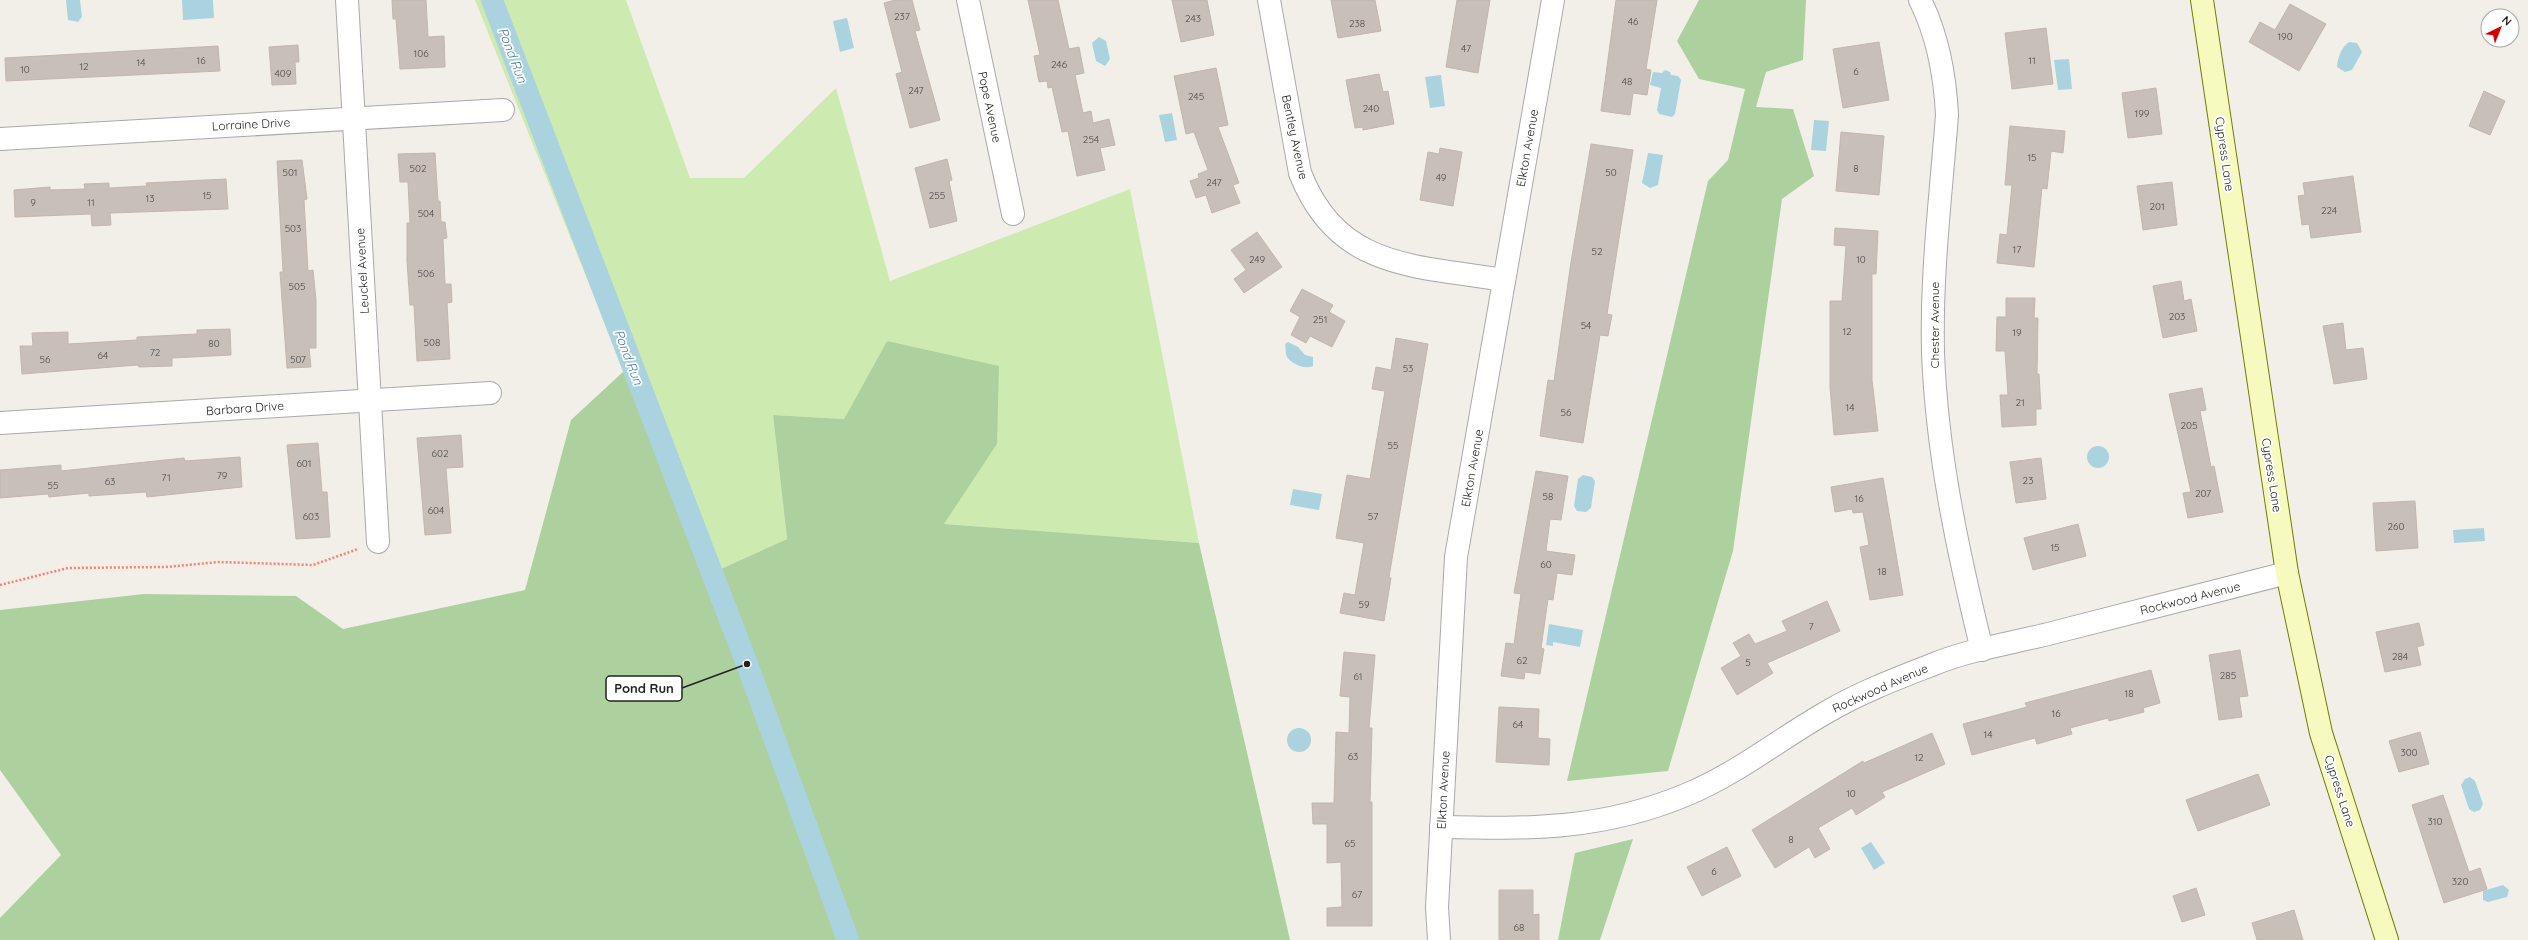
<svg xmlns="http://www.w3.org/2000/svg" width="2528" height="940" font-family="Quicksand,sans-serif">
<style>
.grass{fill:#cdebb0}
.forest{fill:#add19e}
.water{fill:#aad3df}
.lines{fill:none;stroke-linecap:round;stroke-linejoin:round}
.canal{stroke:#aad3df;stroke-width:22}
.building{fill:#c7bfb8;stroke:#c4b6ab}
.street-casing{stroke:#a9a9a9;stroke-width:24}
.secondary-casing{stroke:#707d05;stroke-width:24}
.path{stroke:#fa8072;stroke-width:2.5;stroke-dasharray:2 2;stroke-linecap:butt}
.street{stroke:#fff;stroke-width:22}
.secondary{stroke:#f7fabf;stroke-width:22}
.labels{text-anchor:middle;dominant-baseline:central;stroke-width:3.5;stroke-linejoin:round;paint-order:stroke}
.number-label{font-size:10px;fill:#4b4948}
.street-label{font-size:12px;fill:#222;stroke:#fff}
.water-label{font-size:13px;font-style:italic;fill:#4a7aab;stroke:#fff}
.leader{fill:none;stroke:#222;stroke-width:1.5}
.callout-dot{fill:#222;stroke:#fff;stroke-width:1.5}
.callout{fill:#fff;stroke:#222;stroke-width:1.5}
.callout-label{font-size:13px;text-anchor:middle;font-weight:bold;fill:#222}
</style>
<rect width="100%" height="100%" fill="#f2efe9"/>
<!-- grass -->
<path class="grass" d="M475 0H626L690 178H744L836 88 890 281 1130 189 1199 543 943 524 997 444 887 341 844 419 773 415 787 539 703 577 624 371Z"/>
<!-- forest -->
<g class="forest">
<path d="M1699 0H1806L1803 60 1766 72 1756 107 1793 109 1814 176 1782 199 1733 551 1668 771 1567 781 1708 181 1728 160 1745 89 1699 79 1677 41Z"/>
<path d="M887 341 999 366 997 444 944 524 1199 543 1290 940H0V918L61 855 0 770V610L144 594 296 596 343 629 525 590 571 420 624 371 703 577 787 539 773 415 844 419Z"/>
<path d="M1633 839 1600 940H1558L1575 853Z"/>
</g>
<!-- water -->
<g class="water">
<path d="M66 0H80L82 17 78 22 68 20Z"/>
<path d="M182 0H213L214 18 183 20Z"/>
<path d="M847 18 854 48 840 52 833 21Z"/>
<path d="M1099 37 1106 41 1110 59 1105 66 1096 61 1092 43Z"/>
<path d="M2349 42 2357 43 2362 52 2352 70 2345 72 2337 67C2337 59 2342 46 2349 42Z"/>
<path d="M2069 59 2072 89 2058 90 2054 60Z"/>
<path d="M1665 70 1670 72 1671 75 1678 76 1681 80 1675 114 1672 117 1659 114 1657 110 1661 88 1650 85 1653 72 1662 73Z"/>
<path d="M1441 75 1445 106 1430 108 1425 77Z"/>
<path d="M1172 113 1177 140 1165 142 1159 115Z"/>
<path d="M1814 120 1829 121 1826 151 1811 150Z"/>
<path d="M1648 153 1663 155 1658 185 1650 188 1642 183Z"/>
<path d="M1288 342 1298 347 1305 355 1313 357V366C1305 370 1292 364 1287 357 1285 353 1286 348 1285 344Z"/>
<circle cx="2098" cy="457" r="11"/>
<path d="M1583 475 1592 477 1595 481 1591 508 1586 512 1577 511 1574 506 1578 479Z"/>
<path d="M1293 489 1322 494 1319 510 1290 505Z"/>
<path d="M2484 528 2485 541 2454 543 2453 530Z"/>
<path d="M1549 624 1583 630 1580 647 1553 642V646L1546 645Z"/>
<circle cx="1299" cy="740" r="12"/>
<path d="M2470 777 2475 781 2483 804 2480 810 2474 812 2469 809 2461 785 2465 779Z"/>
<path d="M1871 842 1885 863 1874 870 1861 848Z"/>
<path d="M2503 885 2509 890 2507 897 2488 902 2483 900V891Z"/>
</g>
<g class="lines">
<!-- canal -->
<path class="canal" d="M492 0 747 664 848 940"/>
</g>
<!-- building -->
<g class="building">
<path d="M392 0H426L428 37 444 36 445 67 400 69 396 19H393Z"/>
<path d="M895 0H912L920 30 915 31 940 120 910 128 896 74 902 72 884 3Z"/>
<path d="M1028 0H1058L1069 49 1079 47 1084 73 1075 75 1083 113 1091 111 1093 123 1109 119 1115 145 1100 148 1105 170 1077 176 1068 131 1062 132 1052 87 1048 88 1047 81 1039 82 1034 56 1040 55Z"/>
<path d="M1172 0H1207L1214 35 1181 42Z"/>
<path d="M1331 0H1375L1381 31 1338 38Z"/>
<path d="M1457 0H1490L1478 73 1446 67Z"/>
<path d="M1616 0H1657L1646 69 1651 70 1647 95 1633 93 1630 115 1601 111Z"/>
<path d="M2290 4 2326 24 2299 71 2249 42 2260 22 2275 30Z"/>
<path d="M2046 28 2053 84 2012 89 2005 33Z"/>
<path d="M1879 42 1889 100 1843 108 1833 49Z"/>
<path d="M298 45 299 62H295L296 84 272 85 269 47Z"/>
<path d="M218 46 220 71 6 81 5 58Z"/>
<path d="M1216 68 1228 125 1218 127 1239 183 1233 185 1240 203 1212 213 1206 195 1196 198 1190 181 1199 178 1198 174 1208 170 1194 132 1186 134 1174 76Z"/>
<path d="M1379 74 1383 92 1388 91 1394 124 1363 130V127L1355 128 1346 80Z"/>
<path d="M2156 88 2162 134 2128 138 2122 93Z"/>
<path d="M2484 91 2505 101 2490 135 2469 126Z"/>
<path d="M2010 126 2065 131 2063 153 2051 151 2047 189 2042 188 2034 267 1997 263 2000 234 2007 235 2012 185H2005Z"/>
<path d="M1841 132 1884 136 1879 195 1836 191Z"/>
<path d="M1591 144 1633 150 1607 314 1612 315 1608 336 1600 335 1583 443 1540 436 1548 380 1554 381 1571 262Z"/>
<path d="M1440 148 1462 152 1453 206 1420 200 1428 152 1439 154Z"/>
<path d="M435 153 438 201H440L441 222H445L447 238 443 239 445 284H451L452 302 447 303 450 359 417 361 414 305H410L407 261V223H410L408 182H400L398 154Z"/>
<path d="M947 159 952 180 949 181 957 221 930 228 915 168Z"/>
<path d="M302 160 307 199 304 200 308 271 313 270 316 300V348H309L311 367 287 368 280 272H283L277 161Z"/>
<path d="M2353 176 2361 232 2311 238 2309 224 2302 225 2298 196 2305 195 2303 183Z"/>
<path d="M226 179 228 209 110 213 111 225 92 226 91 214 15 217 14 190 50 187V190L85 189 84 184 109 183V188L147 186 146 183Z"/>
<path d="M2172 182 2177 225 2143 230 2137 186Z"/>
<path d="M1835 228 1878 231 1876 274H1872V380L1878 431 1834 435 1830 387V301H1842L1846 246 1834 245Z"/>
<path d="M1257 232 1282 267 1244 293 1234 279 1246 270 1231 250Z"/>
<path d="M2181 281 2184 301 2191 299 2197 331 2163 338 2153 286Z"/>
<path d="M1302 289 1333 305 1329 312 1345 321 1332 347 1310 336 1306 343 1291 335 1300 317 1290 311Z"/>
<path d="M2006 298H2035L2034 318H2038L2037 374H2039L2041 409H2036V425L2002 427 2000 395H2008L2005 351H1996L1997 317H2006Z"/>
<path d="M2343 323 2346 350 2363 348 2367 379 2334 384 2323 326Z"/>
<path d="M230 329 231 355 172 358V366L139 367 138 365 22 374 20 346H33L32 333 68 332V344L137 340V337L197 334V330Z"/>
<path d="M1396 338 1428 344 1389 577 1391 578 1384 621 1340 613 1344 593 1355 595 1364 543 1336 538 1347 475 1370 479 1385 391 1372 389 1376 367 1391 370Z"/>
<path d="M2202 388 2206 410 2200 411 2211 467 2214 466 2223 512 2188 518 2183 493 2191 492 2169 394Z"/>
<path d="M461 435 463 467 446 468 451 533 425 535 417 438Z"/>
<path d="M318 443 322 492H327L330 537 296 539 287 445Z"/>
<path d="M240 457 242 487 147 497 146 492 89 496V493L49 497 48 494 0 498V470L61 465V471L184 458 185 461Z"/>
<path d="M2041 458 2046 499 2016 503 2010 462Z"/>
<path d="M1536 471 1568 476 1561 520 1550 519 1546 551 1575 555 1572 575 1557 573 1553 600 1548 599 1541 648 1544 649 1540 674 1525 672 1524 679 1501 676 1506 643 1514 644 1521 594 1514 593Z"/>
<path d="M1883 478 1903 595 1870 600 1860 547 1869 545 1863 512 1853 513 1852 509 1835 512 1831 487Z"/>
<path d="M2415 501 2418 548 2376 551 2373 503Z"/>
<path d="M2078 524 2086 556 2033 570 2024 538Z"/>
<path d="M1827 601 1840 631 1767 663 1773 673 1737 695 1721 668 1741 656 1733 643 1749 634 1755 644 1787 631 1782 621Z"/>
<path d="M2419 623 2424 645 2417 647 2421 665 2385 672 2376 632Z"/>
<path d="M2240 650 2248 696 2239 697 2242 717 2219 720 2209 655Z"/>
<path d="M1344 652 1375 655 1369 728H1372L1370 802H1372V926H1327V908L1342 907 1341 862 1327 863V824H1313L1312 803H1334L1336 732 1349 733 1350 697 1340 696Z"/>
<path d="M2151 670 2160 703 2143 708 2144 712 2109 721 2108 718 2070 728 2072 734 2037 744 2035 738 1972 755 1963 724 2027 707 2025 703Z"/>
<path d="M1499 707 1539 709 1538 738 1550 739 1549 765 1496 762Z"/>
<path d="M2420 732 2429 764 2399 772 2389 741Z"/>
<path d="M1932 733 1945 764 1882 792 1885 797 1856 815 1852 808 1818 828 1830 849 1815 858 1809 847 1775 868 1752 830 1863 761 1864 763Z"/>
<path d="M2258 774 2270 805 2198 831 2186 800Z"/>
<path d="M2443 795 2469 872 2480 868 2487 889 2444 903 2412 805Z"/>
<path d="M1727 847 1741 876 1702 896 1687 867Z"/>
<path d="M2196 888 2205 915 2182 922 2173 896Z"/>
<path d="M1499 890H1533V915L1539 914V940H1499Z"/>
<path d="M2294 910 2303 940H2257L2252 923Z"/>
</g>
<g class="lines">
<!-- street casing -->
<g class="street-casing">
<g id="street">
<path d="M347 0 378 542"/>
<path d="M968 0 1013 214"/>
<path d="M1269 0 1300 173C1338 270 1415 265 1504 280"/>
<path d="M1920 0C1938 36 1945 74 1947 115 1941 194 1931 273 1933 353 1937 455 1958 552 1982 650"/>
<path d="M0 139 503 110"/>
<path d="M0 423 490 393"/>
<path d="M1441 827C1531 829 1603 830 1688 794 1738 773 1781 738 1827 712 1861 692 1898 678 1934 664 1971 649 2013 643 2052 633 2130 613 2209 593 2287 573"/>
<path d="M1439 940 1437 907 1456 557 1553 0"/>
</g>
</g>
<!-- secondary casing -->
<g class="secondary-casing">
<path id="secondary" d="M2202 0 2287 573 2321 733 2387 940"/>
</g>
<!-- path -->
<path class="path" d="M0 585 68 568 166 567 219 562 313 565 358 549"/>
<!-- street -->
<use href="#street" class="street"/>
<!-- secondary -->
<use href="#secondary" class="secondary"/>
</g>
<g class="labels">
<!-- number labels -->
<g class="number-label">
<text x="902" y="16">237</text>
<text x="1193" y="18">243</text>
<text x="1633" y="21">46</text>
<text x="1357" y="23">238</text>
<text x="2285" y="36">190</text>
<text x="1466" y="48">47</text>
<text x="421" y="53">106</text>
<text x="201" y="60">16</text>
<text x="2032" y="60">11</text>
<text x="141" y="62">14</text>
<text x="1059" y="64">246</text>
<text x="84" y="66">12</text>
<text x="25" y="69">10</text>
<text x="1856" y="71">6</text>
<text x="283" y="73">409</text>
<text x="1627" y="81">48</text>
<text x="916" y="90">247</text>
<text x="1196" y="96">245</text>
<text x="1371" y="108">240</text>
<text x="2142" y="113">199</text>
<text x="1091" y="139">254</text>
<text x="2032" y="157">15</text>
<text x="418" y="168">502</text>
<text x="1856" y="168">8</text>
<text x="290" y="172">501</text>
<text x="1611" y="172">50</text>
<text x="1441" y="177">49</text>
<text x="1214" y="182">247</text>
<text x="207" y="195">15</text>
<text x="937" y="195">255</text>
<text x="150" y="198">13</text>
<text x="33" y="202">9</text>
<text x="91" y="202">11</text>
<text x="2157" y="206">201</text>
<text x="2329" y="210">224</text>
<text x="426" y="213">504</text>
<text x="293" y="228">503</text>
<text x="2017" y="249">17</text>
<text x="1597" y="251">52</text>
<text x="1257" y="259">249</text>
<text x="1861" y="259">10</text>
<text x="426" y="273">506</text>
<text x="297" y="286">505</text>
<text x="2177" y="316">203</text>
<text x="1320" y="319">251</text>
<text x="1586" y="325">54</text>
<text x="1847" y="331">12</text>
<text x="2017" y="332">19</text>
<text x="432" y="342">508</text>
<text x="214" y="343">80</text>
<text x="155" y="352">72</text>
<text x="103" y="355">64</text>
<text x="45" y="359">56</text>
<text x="298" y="359">507</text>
<text x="1408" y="368">53</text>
<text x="2020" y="402">21</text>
<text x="1850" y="407">14</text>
<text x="1566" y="412">56</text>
<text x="2189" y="425">205</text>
<text x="1393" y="445">55</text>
<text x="440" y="453">602</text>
<text x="304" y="463">601</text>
<text x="222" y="475">79</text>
<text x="166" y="477">71</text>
<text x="2028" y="480">23</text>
<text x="110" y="481">63</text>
<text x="53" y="485">55</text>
<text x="2203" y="493">207</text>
<text x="1548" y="496">58</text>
<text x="1859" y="498">16</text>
<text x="436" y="510">604</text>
<text x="311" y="516">603</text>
<text x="1373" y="516">57</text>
<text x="2396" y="526">260</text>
<text x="2055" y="547">15</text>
<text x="1546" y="564">60</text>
<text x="1882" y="571">18</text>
<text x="1364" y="604">59</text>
<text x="1811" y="626">7</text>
<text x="2400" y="656">284</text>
<text x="1522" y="660">62</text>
<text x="1748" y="662">5</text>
<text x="2228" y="675">285</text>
<text x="1358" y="676">61</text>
<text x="2129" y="693">18</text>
<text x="2056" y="713">16</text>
<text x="1518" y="724">64</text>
<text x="1988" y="734">14</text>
<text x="2409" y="752">300</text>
<text x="1353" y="756">63</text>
<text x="1919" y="757">12</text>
<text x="1851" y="793">10</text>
<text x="2435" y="821">310</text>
<text x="1791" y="839">8</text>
<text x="1350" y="843">65</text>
<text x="1714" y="871">6</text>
<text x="2460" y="881">320</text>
<text x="1357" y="894">67</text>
<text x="1519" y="927">68</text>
</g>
<!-- street labels -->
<g class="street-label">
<text transform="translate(990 107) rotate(78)">Pope Avenue</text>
<text transform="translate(251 124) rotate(-3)">Lorraine Drive</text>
<text transform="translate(1295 137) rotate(78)">Bentley Avenue</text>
<text transform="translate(1527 148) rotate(-80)">Elkton Avenue</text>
<text transform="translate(2225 154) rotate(82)">Cypress Lane</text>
<text transform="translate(362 271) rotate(-93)">Leuckel Avenue</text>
<text transform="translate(1934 325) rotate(-90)">Chester Avenue</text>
<text transform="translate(245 408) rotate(-4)">Barbara Drive</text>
<text transform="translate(1472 468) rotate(-80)">Elkton Avenue</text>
<text transform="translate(2272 475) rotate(81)">Cypress Lane</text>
<text transform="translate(2190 598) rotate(-14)">Rockwood Avenue</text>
<text transform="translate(1880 688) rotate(-24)">Rockwood Avenue</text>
<text transform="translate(1443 790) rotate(-87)">Elkton Avenue</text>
<text transform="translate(2340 791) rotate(72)">Cypress Lane</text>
</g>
<!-- water labels -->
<g class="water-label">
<text transform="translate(513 55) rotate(69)">Pond Run</text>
<text transform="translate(629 357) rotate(69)">Pond Run</text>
</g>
</g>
<!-- callouts -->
<path class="leader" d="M747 664L682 688"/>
<circle class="callout-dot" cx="747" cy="664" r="4"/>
<rect class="callout" x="606" y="676" width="76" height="25" rx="4"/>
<g class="callout-label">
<text x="644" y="693">Pond Run</text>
</g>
<!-- north arrow -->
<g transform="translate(2500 28) rotate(43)"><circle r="19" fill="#ffffff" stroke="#a7a7a7"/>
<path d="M0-3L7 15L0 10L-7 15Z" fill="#d40000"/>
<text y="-6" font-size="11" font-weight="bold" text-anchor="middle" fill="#222222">N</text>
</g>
</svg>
